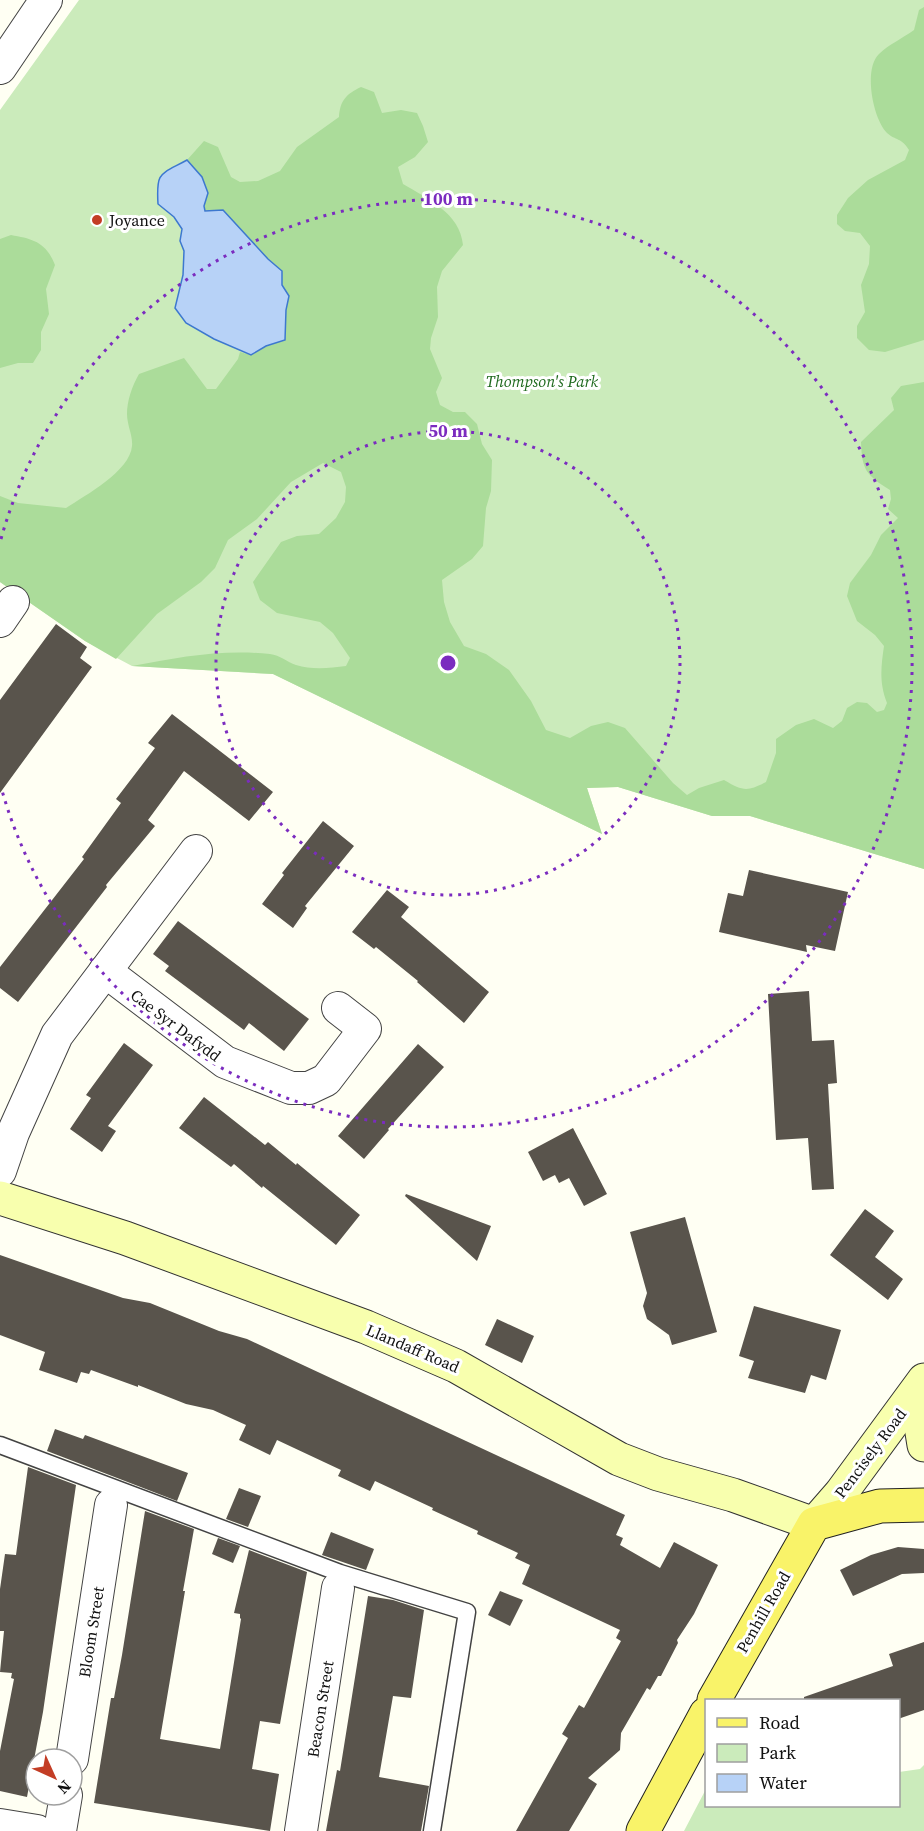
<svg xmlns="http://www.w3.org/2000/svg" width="924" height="1831" font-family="'Source Serif 4',serif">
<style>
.green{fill:#cbebbb}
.forest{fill:#abdc9a}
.water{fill:#b7d2f7;stroke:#3d78cf;stroke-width:1.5}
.building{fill:#59544c}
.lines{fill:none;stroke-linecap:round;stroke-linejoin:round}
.lane-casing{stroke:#434343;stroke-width:19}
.street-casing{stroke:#434343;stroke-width:34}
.secondary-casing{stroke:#323232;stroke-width:35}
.primary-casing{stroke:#212121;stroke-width:35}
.lane{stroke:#fff;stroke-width:16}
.street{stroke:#fff;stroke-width:32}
.secondary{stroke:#f8ffae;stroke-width:33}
.primary{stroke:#f9f369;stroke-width:33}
.ring{fill:none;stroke:#7b2cbf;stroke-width:3;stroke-dasharray:3 6}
.poi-dot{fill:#c33d25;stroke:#fff;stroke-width:2}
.labels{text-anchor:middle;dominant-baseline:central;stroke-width:6;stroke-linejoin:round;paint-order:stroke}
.poi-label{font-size:16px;fill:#101010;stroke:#fff;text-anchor:start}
.park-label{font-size:16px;font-style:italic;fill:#1f6a1e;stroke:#fff}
.street-label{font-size:16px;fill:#101010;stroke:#fff}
.centre{fill:#7b2cbf;stroke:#fff;stroke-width:3}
.ring-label{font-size:18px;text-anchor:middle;font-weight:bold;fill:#7b2cbf;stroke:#fff;stroke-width:6;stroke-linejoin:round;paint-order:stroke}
</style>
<rect width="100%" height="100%" fill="#fffff3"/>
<!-- green -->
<g class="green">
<path d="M79 0H924V869L750 816H712L618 787 587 788 602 834 273 674 132 666 85 641 0 582V110Z"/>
<path d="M924 1765V1831H684L706 1789V1806H898L899 1772 920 1769Z"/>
</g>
<!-- forest -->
<g class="forest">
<path d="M924 7V340L885 352 869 350 857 338V326L865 312 861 285 869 264 870 246 860 233 845 231 837 224V215L848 198 868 180 905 160 909 150C901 137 896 141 887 133 873 119 863 69 879 54 888 45 903 38 914 30L919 10Z"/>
<path d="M361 87 374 92 382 113 401 110 417 113 423 126 428 142 415 157 398 167 403 184C428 199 460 213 463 245L442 271 437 287 438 317 431 338 430 349 442 378 436 392 440 405 453 412H465L477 424 482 444 492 460 491 491 486 508 483 546 472 559 442 580 444 602 450 622 464 646 486 654 509 670 531 701 546 730 570 738 591 726 608 722 625 728 673 783 687 795 699 788 724 780C743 791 747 792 766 782L776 753V739L796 725 814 719 833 728 842 721 847 708 857 702 867 703 877 712 884 710 887 703C879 683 881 667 884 646L875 635 857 621 847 596 850 583 871 555 881 535 898 518 888 509 891 499 890 490C866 475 862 470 861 442L894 410 891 398 901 386 924 382V869L750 816H712L618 787 587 788 602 834 273 674 132 666C179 657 223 649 270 654 280 655 287 662 296 665 312 670 330 668 346 666L350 658 333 633 320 622 277 613 260 600 253 582 281 542 297 536 319 534 336 518 345 502 346 487 341 472 323 463 291 482 257 519 228 540 215 568 201 582 157 614 116 659 85 641 0 582V496L18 503 66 508C86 495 130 471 132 446 133 436 127 425 127 414 127 401 132 386 139 374L184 358 207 389H216L238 359 240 352 251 355 266 346 285 340 286 310 289 296 282 285V271L215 212 205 211 202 177 187 160 204 141 218 147 231 177 240 182 258 181 280 171 297 147 339 117C340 101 346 94 361 87Z"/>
<path d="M11 235C33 239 46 242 55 265L46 289 49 314 41 332V350L33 363H18L0 368V239Z"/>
</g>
<!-- water -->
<path class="water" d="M187 160 202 177 208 193 204 206 205 211 223 210 268 259 282 271V285L289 296 286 310 285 340 266 346 251 355 214 339 186 323 175 308 183 275 184 251 180 241 182 229 174 217 158 204C156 171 160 175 187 160Z"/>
<!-- building -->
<g class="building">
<path d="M56 624 87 647 80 658 92 667 0 793V700Z"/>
<path d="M172 714 273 792 249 821 184 771 148 820 155 826 106 885 107 887 18 1002 0 988V967L84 859 82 857 121 803 116 799 155 748 148 743Z"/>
<path d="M323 821 354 846 305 906 307 908 293 928 262 904 284 875 282 873Z"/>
<path d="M749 870 848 892 835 951 806 945 807 952 719 932 728 893 743 896Z"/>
<path d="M387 890 409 907 401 917 489 992 464 1023 417 982 418 981 376 947 374 949 352 932Z"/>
<path d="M178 921 309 1019 284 1051 249 1023 244 1030 165 971 169 966 153 954Z"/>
<path d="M809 991 812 1041 834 1040 837 1083 828 1084 834 1189 812 1190 808 1138 776 1140 768 994Z"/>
<path d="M124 1043 153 1065 108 1126 116 1131 102 1152 70 1129 91 1098 86 1095Z"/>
<path d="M418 1044 444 1067 388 1129 389 1130 364 1159 338 1136Z"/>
<path d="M204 1097 265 1145 268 1142 296 1165 297 1163 360 1215 336 1245 263 1186 262 1188 234 1164 231 1167 179 1128Z"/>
<path d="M573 1128 607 1194 584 1206 569 1178 559 1183 555 1175 543 1181 528 1152Z"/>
<path d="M406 1194 491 1226 477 1261 405 1196Z"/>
<path d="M865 1209 894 1231 875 1257 903 1279 888 1300 830 1255Z"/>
<path d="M685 1217 717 1332 672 1345 669 1335 647 1319 643 1306 647 1293 630 1232Z"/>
<path d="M0 1255 123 1298 150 1303 219 1331 247 1339 625 1515 616 1535 623 1538 620 1545 660 1568 674 1542 718 1565 694 1614 677 1640 678 1643 661 1676H658L650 1690 647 1688 621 1733 620 1750 588 1778 597 1784 569 1831H516L568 1738 562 1734 579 1705 584 1708 621 1641 616 1638 620 1630 522 1584 530 1565 515 1558 518 1553 477 1534 478 1531 432 1510 433 1508 375 1481 370 1491 338 1476 341 1470 277 1440 270 1455 239 1440 246 1425 213 1410 186 1404 138 1385V1387L91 1370 89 1374 81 1372 77 1383 39 1370 45 1352 0 1335Z"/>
<path d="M754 1306 841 1330 826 1380 811 1375 805 1393 748 1378 754 1361 739 1356Z"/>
<path d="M497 1319 534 1336 522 1363 485 1345Z"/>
<path d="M55 1429 83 1439 85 1435 188 1473 177 1501 47 1451Z"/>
<path d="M28 1467 76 1485 43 1712 27 1797 0 1791V1751L14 1679 11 1678 12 1673 0 1672 4 1631H0V1589L5 1554 16 1555Z"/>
<path d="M239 1488 261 1496 248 1527 226 1519Z"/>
<path d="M145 1511 194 1529 183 1591H185L160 1739 220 1749 241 1619 240 1618V1614L234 1613 249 1550 307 1572 280 1724 260 1721 252 1769 279 1774 270 1831 94 1803 111 1698H114L122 1655Z"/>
<path d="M331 1532 374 1549 366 1570 322 1555Z"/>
<path d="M218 1538 240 1546 233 1563 212 1554Z"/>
<path d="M898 1547 924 1549V1573L902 1574 853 1596 840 1570 871 1555Z"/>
<path d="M500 1591 523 1600 510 1626 488 1615Z"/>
<path d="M368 1596 393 1600 424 1610 411 1698 393 1696 379 1777 429 1786 421 1831H326L337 1770 340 1771Z"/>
<path d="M924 1642V1710L898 1719V1701H804V1697L893 1666 889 1654Z"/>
</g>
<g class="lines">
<!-- lane casing -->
<g class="lane-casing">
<path id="lane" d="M0 1445 340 1573 467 1612 432 1831"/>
</g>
<!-- street casing -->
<g class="street-casing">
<g id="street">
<path d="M0 68 46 0"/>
<path d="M0 621 13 602"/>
<path d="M105 971 225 1062 291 1088H309L326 1080 365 1029 338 1008"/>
<path d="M0 1171 13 1133 57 1035 196 851"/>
<path d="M72 1759 111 1505"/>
<path d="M0 1825 37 1831"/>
<path d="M60 1831 66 1795"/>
<path d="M301 1831 338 1588"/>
</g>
</g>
<!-- secondary casing -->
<g class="secondary-casing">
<g id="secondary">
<path d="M0 1198 125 1238 366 1327 456 1366 619 1459 658 1474 733 1495 814 1524 841 1493 924 1380"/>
<path d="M924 1398 920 1420 924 1445"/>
</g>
</g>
<!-- primary casing -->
<g class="primary-casing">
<g id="primary">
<path d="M714 1700 814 1524 880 1506 924 1505"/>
<path d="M643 1831 706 1714"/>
</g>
</g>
<!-- lane -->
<use href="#lane" class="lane"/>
<!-- street -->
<use href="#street" class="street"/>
<!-- secondary -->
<use href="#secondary" class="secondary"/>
<!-- primary -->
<use href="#primary" class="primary"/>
</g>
<!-- distance rings -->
<g class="ring">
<circle cx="448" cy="663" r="232"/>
<path d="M1 539A464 464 0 1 1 1 787"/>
</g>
<!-- markers -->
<circle class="poi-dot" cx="97" cy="220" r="6"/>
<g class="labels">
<!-- poi labels -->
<g class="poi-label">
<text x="109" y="220">Joyance</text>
</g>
<!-- park labels -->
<g class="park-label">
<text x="542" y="381">Thompson's Park</text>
</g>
<!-- street labels -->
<g class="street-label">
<text transform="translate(176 1025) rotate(37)">Cae Syr Dafydd</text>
<text transform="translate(413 1348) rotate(23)">Llandaff Road</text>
<text transform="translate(870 1453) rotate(-53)">Pencisely Road</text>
<text transform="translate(763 1612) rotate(-60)">Penhill Road</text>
<text transform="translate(91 1632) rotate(-81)">Bloom Street</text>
<text transform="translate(320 1709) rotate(-81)">Beacon Street</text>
</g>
</g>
<circle cx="448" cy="663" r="9" class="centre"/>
<g class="ring-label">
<text x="448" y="205">100 m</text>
<text x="448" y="437">50 m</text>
</g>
<!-- legend -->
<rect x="705" y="1699" width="195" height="108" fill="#ffffff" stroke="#9f9f9f" stroke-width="1.5"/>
<rect x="717" y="1718" width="30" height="9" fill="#f9f369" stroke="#9f9f9f" stroke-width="1.5"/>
<text x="759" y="1729" font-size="18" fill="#101010">Road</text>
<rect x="717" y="1744" width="30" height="18" fill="#cbebbb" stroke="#9f9f9f" stroke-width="1.5"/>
<text x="759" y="1759" font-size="18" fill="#101010">Park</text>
<rect x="717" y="1774" width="30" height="18" fill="#b7d2f7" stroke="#9f9f9f" stroke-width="1.5"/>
<text x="759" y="1789" font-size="18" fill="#101010">Water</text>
<!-- north arrow -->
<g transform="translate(54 1777) rotate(135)"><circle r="28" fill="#ffffff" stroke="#9f9f9f" stroke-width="1.5"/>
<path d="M0-4.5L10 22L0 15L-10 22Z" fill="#c33d25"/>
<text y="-9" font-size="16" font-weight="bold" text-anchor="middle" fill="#101010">N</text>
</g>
</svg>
